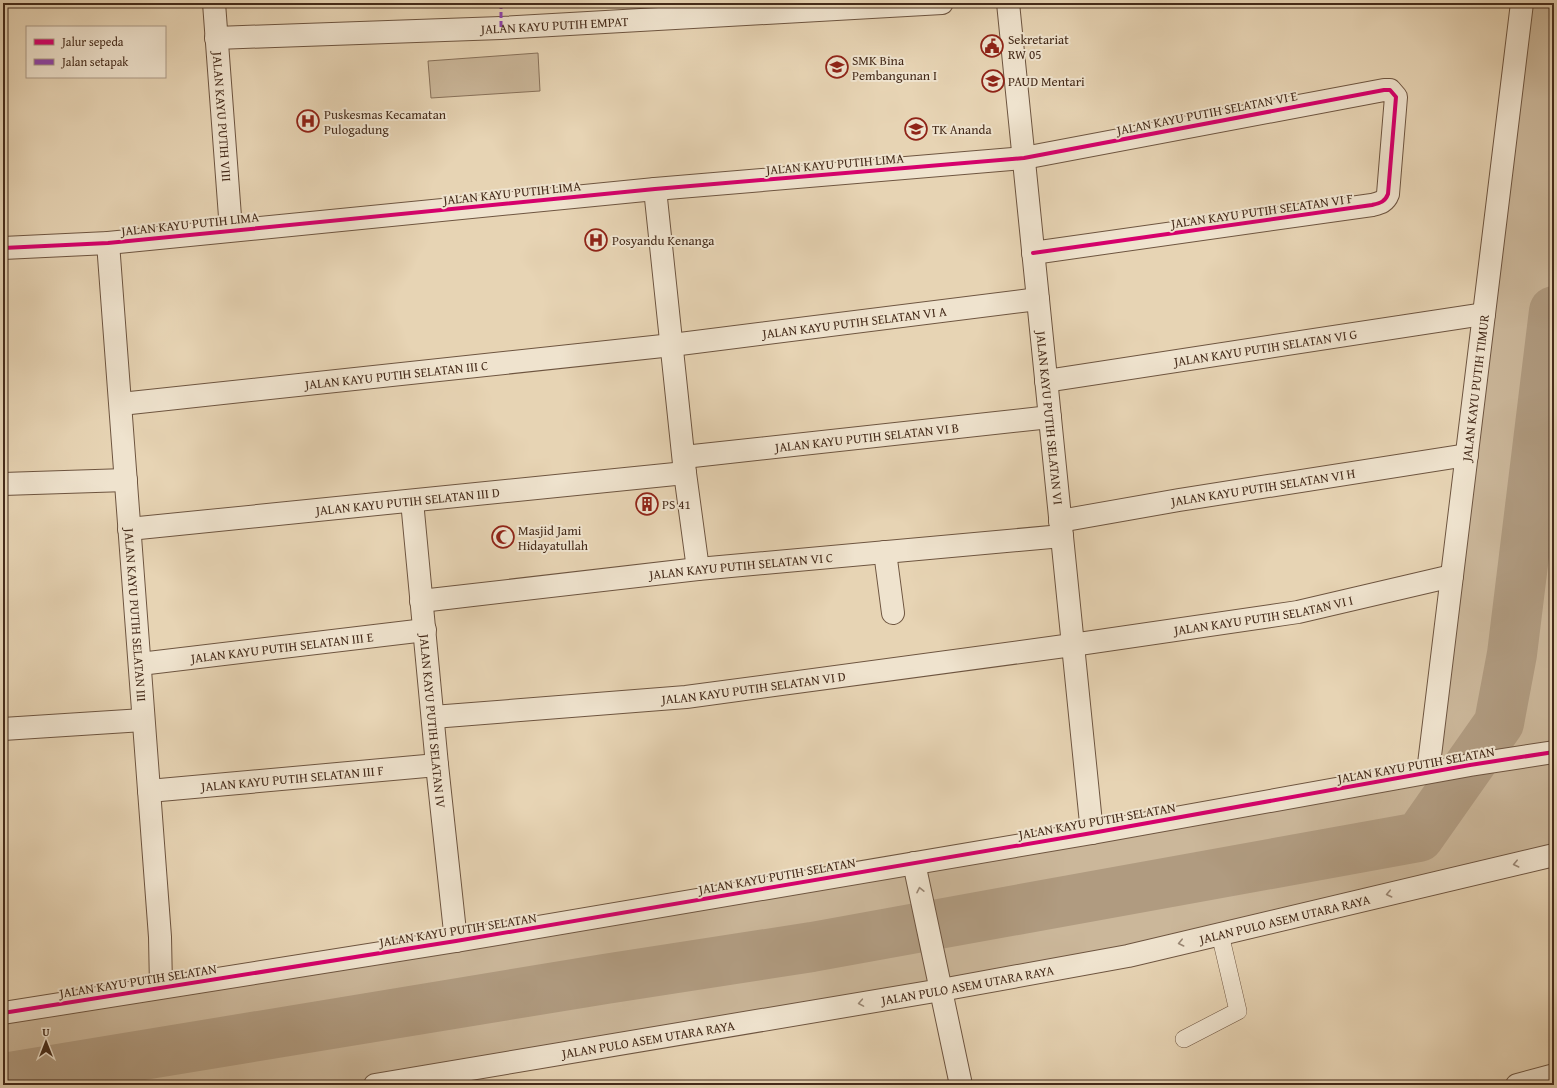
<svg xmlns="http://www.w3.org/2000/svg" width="1557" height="1088" font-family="'Gentium Book Plus',serif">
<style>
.green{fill:#cbb79a;stroke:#88715a}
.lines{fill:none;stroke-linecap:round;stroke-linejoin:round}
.river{stroke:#b09b80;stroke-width:50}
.service-casing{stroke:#6e5540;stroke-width:18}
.minor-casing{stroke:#6e5540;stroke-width:24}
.tertiary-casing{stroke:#6e5540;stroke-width:24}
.service{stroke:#efe3ce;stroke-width:17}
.minor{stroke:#efe3ce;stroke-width:22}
.tertiary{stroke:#efe3ce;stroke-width:22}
.quiet{stroke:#8e44ad;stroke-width:3;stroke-dasharray:6 3;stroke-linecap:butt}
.cycleway-casing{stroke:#efe3ce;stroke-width:6}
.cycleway{stroke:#d6006c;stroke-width:4}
.oneway{stroke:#9a8774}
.labels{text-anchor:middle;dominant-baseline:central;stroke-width:4;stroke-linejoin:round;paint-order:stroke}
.street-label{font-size:13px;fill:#452b1a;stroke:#efe3ce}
.poi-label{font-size:13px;fill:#452b1a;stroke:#efe3ce;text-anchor:start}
</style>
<rect width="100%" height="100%" fill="#e7d4b4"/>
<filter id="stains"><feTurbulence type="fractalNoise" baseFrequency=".005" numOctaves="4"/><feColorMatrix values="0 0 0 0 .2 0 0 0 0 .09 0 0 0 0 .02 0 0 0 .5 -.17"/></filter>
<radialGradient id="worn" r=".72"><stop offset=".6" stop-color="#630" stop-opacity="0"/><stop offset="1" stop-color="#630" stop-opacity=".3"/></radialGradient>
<!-- green -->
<g class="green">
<path d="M1522 3H1554V851L941 990 372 1085H3V1013L1428 772Z"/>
<path d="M538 53 540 91 431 98 428 61Z"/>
</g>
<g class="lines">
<!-- river -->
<path class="river" d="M3 1078 605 979 812 947 1419 837 1499 723 1512 654 1554 311"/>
<!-- service casing -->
<g class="service-casing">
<path id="service" d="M1184 1039 1238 1011 1220 934"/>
</g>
<!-- minor casing -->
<g class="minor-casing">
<g id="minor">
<path id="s1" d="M214 3 231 230"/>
<path id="s2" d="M1008 3 1092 833"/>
<path id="s3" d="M216 38 501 28 942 3"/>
<path d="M655 189 685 473 698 569"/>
<path id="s4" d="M108 243 160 937 161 987"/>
<path d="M3 248 108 243 655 189 1024 158 1384 90H1390L1396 97 1388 194C1385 202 1380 203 1372 205L1033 253"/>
<path id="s5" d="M1046 381 1484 314"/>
<path id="s6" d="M121 404 672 345 1038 299"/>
<path id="s7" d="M684 457 1050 417"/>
<path d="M3 484 126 480"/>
<path id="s8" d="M412 501 437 765 456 941"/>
<path id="s9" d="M1060 521 1179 500 1467 455"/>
<path id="s10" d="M129 529 685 473"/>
<path d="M885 552 893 613"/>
<path id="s11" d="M421 601 698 569 1062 536"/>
<path id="s12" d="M140 664 425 630"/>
<path id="s13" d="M433 717 686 697 1072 645 1298 612 1452 576"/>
<path d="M3 729 143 720"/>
<path id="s14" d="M1428 772 1522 3"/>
<path id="s15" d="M149 791 437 765"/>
<path d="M914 863 961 1085"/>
<path d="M1517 1085 1554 1075"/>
</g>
</g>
<!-- tertiary casing -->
<g class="tertiary-casing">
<g id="tertiary">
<path d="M3 1013 456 941 1092 833 1470 765 1554 752"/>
<path id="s16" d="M375 1085 941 990 1128 956 1554 855"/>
</g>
</g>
<!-- service -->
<use href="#service" class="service"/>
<!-- minor -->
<use href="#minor" class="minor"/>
<!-- tertiary -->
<use href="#tertiary" class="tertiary"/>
<!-- quiet -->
<path class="quiet" d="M501 3V28"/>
<!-- cycleway casing -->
<g class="cycleway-casing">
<g id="cycleway">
<path d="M3 248 108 243 655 189 1024 158 1384 90H1390L1396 97 1388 194C1385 202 1380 203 1372 205L1033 253"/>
<path d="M3 1013 456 941 1092 833 1470 765 1554 752"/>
</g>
</g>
<!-- cycleway -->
<use href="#cycleway" class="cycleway"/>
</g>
<!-- one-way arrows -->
<defs><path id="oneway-chevron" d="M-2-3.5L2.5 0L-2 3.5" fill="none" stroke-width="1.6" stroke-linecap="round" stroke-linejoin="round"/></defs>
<g class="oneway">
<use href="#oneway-chevron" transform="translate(1516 864) rotate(167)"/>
<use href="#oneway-chevron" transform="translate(920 890) rotate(-102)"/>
<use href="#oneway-chevron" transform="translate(1389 894) rotate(167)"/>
<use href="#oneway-chevron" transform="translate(1181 943) rotate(167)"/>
<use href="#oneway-chevron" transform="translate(861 1003) rotate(170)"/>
</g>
<!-- icons -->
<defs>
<g id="civic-ring" transform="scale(1.15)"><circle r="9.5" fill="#efe3ce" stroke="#8f2418" stroke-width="1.5"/><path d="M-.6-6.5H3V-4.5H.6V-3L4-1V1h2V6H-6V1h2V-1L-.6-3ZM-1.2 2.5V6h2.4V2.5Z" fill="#8f2418"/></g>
<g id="school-ring" transform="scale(1.15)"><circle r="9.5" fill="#efe3ce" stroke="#8f2418" stroke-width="1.5"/><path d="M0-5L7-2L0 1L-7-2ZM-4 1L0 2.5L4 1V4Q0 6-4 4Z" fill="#8f2418"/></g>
<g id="hospital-ring" transform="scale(1.15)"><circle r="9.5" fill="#efe3ce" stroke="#8f2418" stroke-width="1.5"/><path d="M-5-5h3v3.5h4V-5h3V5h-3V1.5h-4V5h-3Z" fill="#8f2418"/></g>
<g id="building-ring" transform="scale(1.15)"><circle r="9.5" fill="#efe3ce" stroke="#8f2418" stroke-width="1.5"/><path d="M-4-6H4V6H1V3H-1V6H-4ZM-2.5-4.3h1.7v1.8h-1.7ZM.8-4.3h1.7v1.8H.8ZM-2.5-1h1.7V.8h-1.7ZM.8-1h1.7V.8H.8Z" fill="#8f2418"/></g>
<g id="mosque-ring" transform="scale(1.15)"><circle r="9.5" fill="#efe3ce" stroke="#8f2418" stroke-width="1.5"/><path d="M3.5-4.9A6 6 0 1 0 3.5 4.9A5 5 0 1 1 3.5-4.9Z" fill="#8f2418"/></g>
</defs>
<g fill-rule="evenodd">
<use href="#civic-ring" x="992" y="46"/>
<use href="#school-ring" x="837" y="67"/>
<use href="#school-ring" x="993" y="81"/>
<use href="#hospital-ring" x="308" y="121"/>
<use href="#school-ring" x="916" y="129"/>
<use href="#hospital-ring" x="596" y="240"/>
<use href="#building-ring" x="647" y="504"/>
<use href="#mosque-ring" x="503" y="537"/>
</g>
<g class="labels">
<!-- street labels -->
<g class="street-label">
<text stroke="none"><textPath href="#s3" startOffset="339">JALAN KAYU PUTIH EMPAT</textPath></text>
<text transform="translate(1207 113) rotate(-11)">JALAN KAYU PUTIH SELATAN VI E</text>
<text stroke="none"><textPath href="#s1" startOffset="114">JALAN KAYU PUTIH VIII</textPath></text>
<text transform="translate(835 164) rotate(-5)">JALAN KAYU PUTIH LIMA</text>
<text transform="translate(512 193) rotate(-6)">JALAN KAYU PUTIH LIMA</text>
<text transform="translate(1262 211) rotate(-8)">JALAN KAYU PUTIH SELATAN VI F</text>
<text transform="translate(190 224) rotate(-6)">JALAN KAYU PUTIH LIMA</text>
<text stroke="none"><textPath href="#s6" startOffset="738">JALAN KAYU PUTIH SELATAN VI A</textPath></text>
<text stroke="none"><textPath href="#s5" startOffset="222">JALAN KAYU PUTIH SELATAN VI G</textPath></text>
<text stroke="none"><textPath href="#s6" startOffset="277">JALAN KAYU PUTIH SELATAN III C</textPath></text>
<text stroke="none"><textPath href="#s14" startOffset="387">JALAN KAYU PUTIH TIMUR</textPath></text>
<text stroke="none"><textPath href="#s2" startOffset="417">JALAN KAYU PUTIH SELATAN VI</textPath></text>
<text stroke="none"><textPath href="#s7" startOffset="184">JALAN KAYU PUTIH SELATAN VI B</textPath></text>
<text stroke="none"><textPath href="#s9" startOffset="206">JALAN KAYU PUTIH SELATAN VI H</textPath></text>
<text stroke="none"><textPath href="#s10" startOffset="280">JALAN KAYU PUTIH SELATAN III D</textPath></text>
<text stroke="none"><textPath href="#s11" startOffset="322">JALAN KAYU PUTIH SELATAN VI C</textPath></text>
<text stroke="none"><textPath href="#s13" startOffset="837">JALAN KAYU PUTIH SELATAN VI I</textPath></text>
<text stroke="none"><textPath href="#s4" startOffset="373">JALAN KAYU PUTIH SELATAN III</textPath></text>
<text stroke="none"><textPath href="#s12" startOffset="143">JALAN KAYU PUTIH SELATAN III E</textPath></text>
<text stroke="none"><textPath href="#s13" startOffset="322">JALAN KAYU PUTIH SELATAN VI D</textPath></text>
<text stroke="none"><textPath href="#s8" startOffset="221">JALAN KAYU PUTIH SELATAN IV</textPath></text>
<text transform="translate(1416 765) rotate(-10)">JALAN KAYU PUTIH SELATAN</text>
<text stroke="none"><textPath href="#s15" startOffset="144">JALAN KAYU PUTIH SELATAN III F</textPath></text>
<text transform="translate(1097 821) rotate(-10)">JALAN KAYU PUTIH SELATAN</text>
<text transform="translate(777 876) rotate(-10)">JALAN KAYU PUTIH SELATAN</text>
<text stroke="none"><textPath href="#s16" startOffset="925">JALAN PULO ASEM UTARA RAYA</textPath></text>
<text transform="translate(458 930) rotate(-9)">JALAN KAYU PUTIH SELATAN</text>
<text transform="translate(138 981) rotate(-9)">JALAN KAYU PUTIH SELATAN</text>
<text stroke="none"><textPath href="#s16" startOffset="601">JALAN PULO ASEM UTARA RAYA</textPath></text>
<text stroke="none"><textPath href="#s16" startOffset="277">JALAN PULO ASEM UTARA RAYA</textPath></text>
</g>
<!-- poi labels -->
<g class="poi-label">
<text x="1008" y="39">Sekretariat<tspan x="1008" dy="15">RW 05</tspan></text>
<text x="852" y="60">SMK Bina<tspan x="852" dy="15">Pembangunan I</tspan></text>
<text x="1008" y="81">PAUD Mentari</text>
<text x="324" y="114">Puskesmas Kecamatan<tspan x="324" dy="15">Pulogadung</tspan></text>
<text x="932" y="129">TK Ananda</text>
<text x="612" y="240">Posyandu Kenanga</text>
<text x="662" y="504">PS 41</text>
<text x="518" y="530">Masjid Jami<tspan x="518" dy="15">Hidayatullah</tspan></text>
</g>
</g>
<!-- margin -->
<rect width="1557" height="1088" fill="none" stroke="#e7d4b4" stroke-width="16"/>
<rect x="4" y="4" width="1549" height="1080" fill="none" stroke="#452b1a" stroke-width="2"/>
<rect x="8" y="8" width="1541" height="1072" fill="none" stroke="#452b1a"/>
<!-- legend -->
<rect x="26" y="26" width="140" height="52" fill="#efe3ce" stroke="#ab9986"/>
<rect x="34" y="39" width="20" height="6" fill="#d6006c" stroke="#ab9986"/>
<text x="62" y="46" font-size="12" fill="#452b1a">Jalur sepeda</text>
<rect x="34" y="59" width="20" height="6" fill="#8e44ad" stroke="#ab9986"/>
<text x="62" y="66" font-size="12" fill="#452b1a">Jalan setapak</text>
<!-- north arrow -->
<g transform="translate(46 1042)" stroke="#efe3ce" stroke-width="3" paint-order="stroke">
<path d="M0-3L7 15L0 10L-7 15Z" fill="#452b1a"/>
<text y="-6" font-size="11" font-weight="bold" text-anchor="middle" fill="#452b1a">U</text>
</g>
<rect width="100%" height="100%" filter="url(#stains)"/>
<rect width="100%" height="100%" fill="url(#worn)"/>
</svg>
